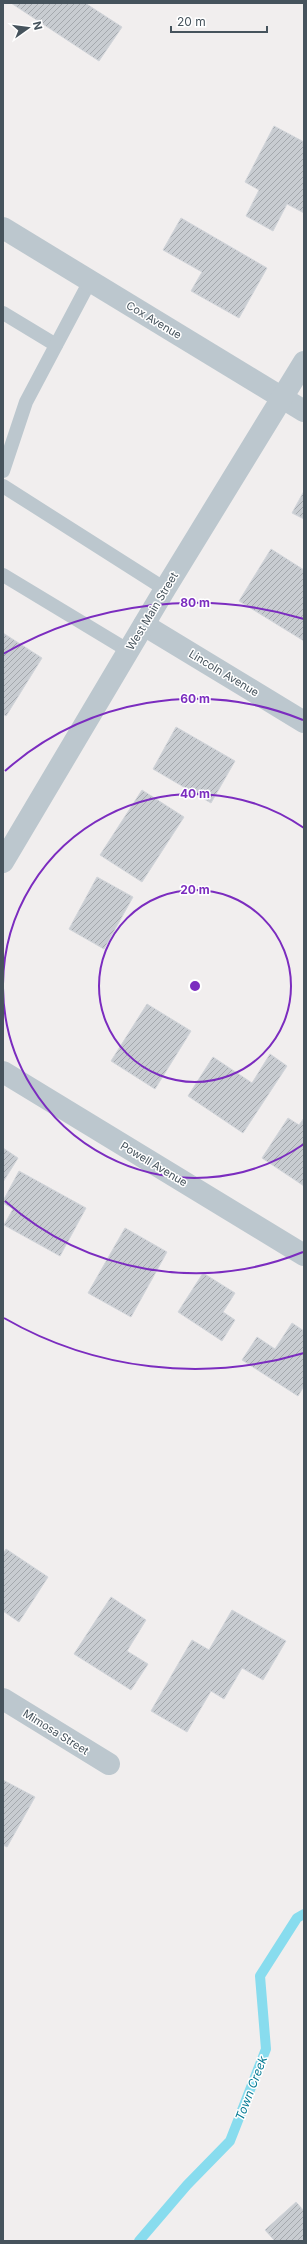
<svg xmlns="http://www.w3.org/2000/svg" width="307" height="2244" font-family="Inter,sans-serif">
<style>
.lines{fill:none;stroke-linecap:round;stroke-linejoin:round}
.stream{stroke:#88dcee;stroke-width:10}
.building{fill:url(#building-hatch);stroke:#d2d5da}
.lane{stroke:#bcc7ce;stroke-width:14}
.street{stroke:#bcc7ce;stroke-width:22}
.ring{fill:none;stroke:#7b2cbf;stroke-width:2}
.labels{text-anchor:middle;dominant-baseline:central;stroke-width:3;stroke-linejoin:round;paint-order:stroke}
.street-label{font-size:11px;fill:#46535c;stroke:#fff}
.water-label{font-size:12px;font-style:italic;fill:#0a7d96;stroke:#fff}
.centre{fill:#7b2cbf;stroke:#fff;stroke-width:2}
.ring-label{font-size:12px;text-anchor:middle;font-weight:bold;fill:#7b2cbf;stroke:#fff;stroke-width:3;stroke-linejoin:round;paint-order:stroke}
</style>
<defs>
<pattern id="building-hatch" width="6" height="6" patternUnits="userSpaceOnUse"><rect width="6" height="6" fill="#c8ccd1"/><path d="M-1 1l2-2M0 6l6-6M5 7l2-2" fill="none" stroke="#a4a8ad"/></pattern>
</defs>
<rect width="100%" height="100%" fill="#f1eeee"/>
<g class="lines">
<!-- stream -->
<path class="stream" d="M139 2241 187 2185 230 2141 266 2049 260 1976 297 1918 304 1914"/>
</g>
<!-- building -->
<g class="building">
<path d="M11 3H85L122 27 99 61Z"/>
<path d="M274 126 304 142V213L287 204 273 231 246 216 259 190 245 182Z"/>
<path d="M181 218 267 268 239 318 191 291 202 272 163 250Z"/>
<path d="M304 491V519L292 513Z"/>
<path d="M271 549 304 570V641L239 601Z"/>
<path d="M3 633 42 658 6 716 3 714Z"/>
<path d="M176 727 235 761 211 803 153 769Z"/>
<path d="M142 790 184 817 142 882 100 855Z"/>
<path d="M97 877 133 897 104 949 69 929Z"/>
<path d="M147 1004 191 1031 155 1089 111 1061Z"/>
<path d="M270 1054 287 1066 243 1133 188 1096 213 1057 252 1083Z"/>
<path d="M288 1118 299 1125 304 1118V1186L262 1158Z"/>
<path d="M3 1148 18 1158 3 1182Z"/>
<path d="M19 1171 86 1208 60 1256 4 1225 13 1209 3 1203V1201Z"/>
<path d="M125 1228 167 1252 131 1317 88 1293Z"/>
<path d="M203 1273 235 1293 223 1312 235 1320 222 1341 178 1312Z"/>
<path d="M292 1323 304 1331V1386L298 1396 242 1360 257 1337 275 1349Z"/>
<path d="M6 1549 48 1577 19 1622 3 1611V1554Z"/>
<path d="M111 1597 146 1620 127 1651 148 1664 131 1690 74 1654Z"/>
<path d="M232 1610 286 1641 263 1680 242 1668 224 1699 211 1691 187 1732 151 1711 192 1640 209 1650Z"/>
<path d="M3 1780 35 1797 7 1847 3 1845Z"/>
<path d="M296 2202 304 2211V2241H275L265 2230Z"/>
</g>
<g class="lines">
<!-- lane -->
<g class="lane">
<path d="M3 313 56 345"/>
<path d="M3 471 26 402 90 281"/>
<path d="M3 486 165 589"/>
<path d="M3 575 129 651"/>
</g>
<!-- street -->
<g class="street">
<path d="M3 228 304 411"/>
<path d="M144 625 304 722"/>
<path d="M3 862 165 589 304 362"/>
<path d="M3 1072 304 1255"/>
<path d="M3 1699 109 1764"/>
</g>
</g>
<!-- distance rings -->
<g class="ring">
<circle cx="195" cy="986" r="96"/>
<path d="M304 1144A192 192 0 0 1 3 988M3 984A192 192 0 0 1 304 828"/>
<path d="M303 1252A287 287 0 0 1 5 1201M5 771A287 287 0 0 1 303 720"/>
<path d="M304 1353A383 383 0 0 1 4 1318M3 654A383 383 0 0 1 304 619"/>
</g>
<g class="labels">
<!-- street labels -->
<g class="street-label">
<text transform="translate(154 320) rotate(31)">Cox Avenue</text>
<text transform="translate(152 611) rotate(-59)">West Main Street</text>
<text transform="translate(224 673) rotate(31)">Lincoln Avenue</text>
<text transform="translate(154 1164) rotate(31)">Powell Avenue</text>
<text transform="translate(56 1732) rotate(32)">Mimosa Street</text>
</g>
<!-- water labels -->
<g class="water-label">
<text transform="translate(251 2088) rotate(-69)">Town Creek</text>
</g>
</g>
<circle cx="195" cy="986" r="6" class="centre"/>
<g class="ring-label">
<text x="195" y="607">80 m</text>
<text x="195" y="703">60 m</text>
<text x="195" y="798">40 m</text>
<text x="195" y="894">20 m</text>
</g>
<!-- border -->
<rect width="307" height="2244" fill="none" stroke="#46535c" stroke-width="8"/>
<!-- north arrow -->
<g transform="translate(28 28) rotate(76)" stroke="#ffffff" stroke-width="3" paint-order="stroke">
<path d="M0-3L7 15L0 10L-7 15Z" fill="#46535c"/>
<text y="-6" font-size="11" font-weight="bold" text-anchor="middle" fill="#46535c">N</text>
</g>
<!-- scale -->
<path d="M171 26v6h96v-6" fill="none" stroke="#46535c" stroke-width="2"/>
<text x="177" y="26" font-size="12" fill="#46535c" stroke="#ffffff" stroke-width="3" paint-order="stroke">20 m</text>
</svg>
